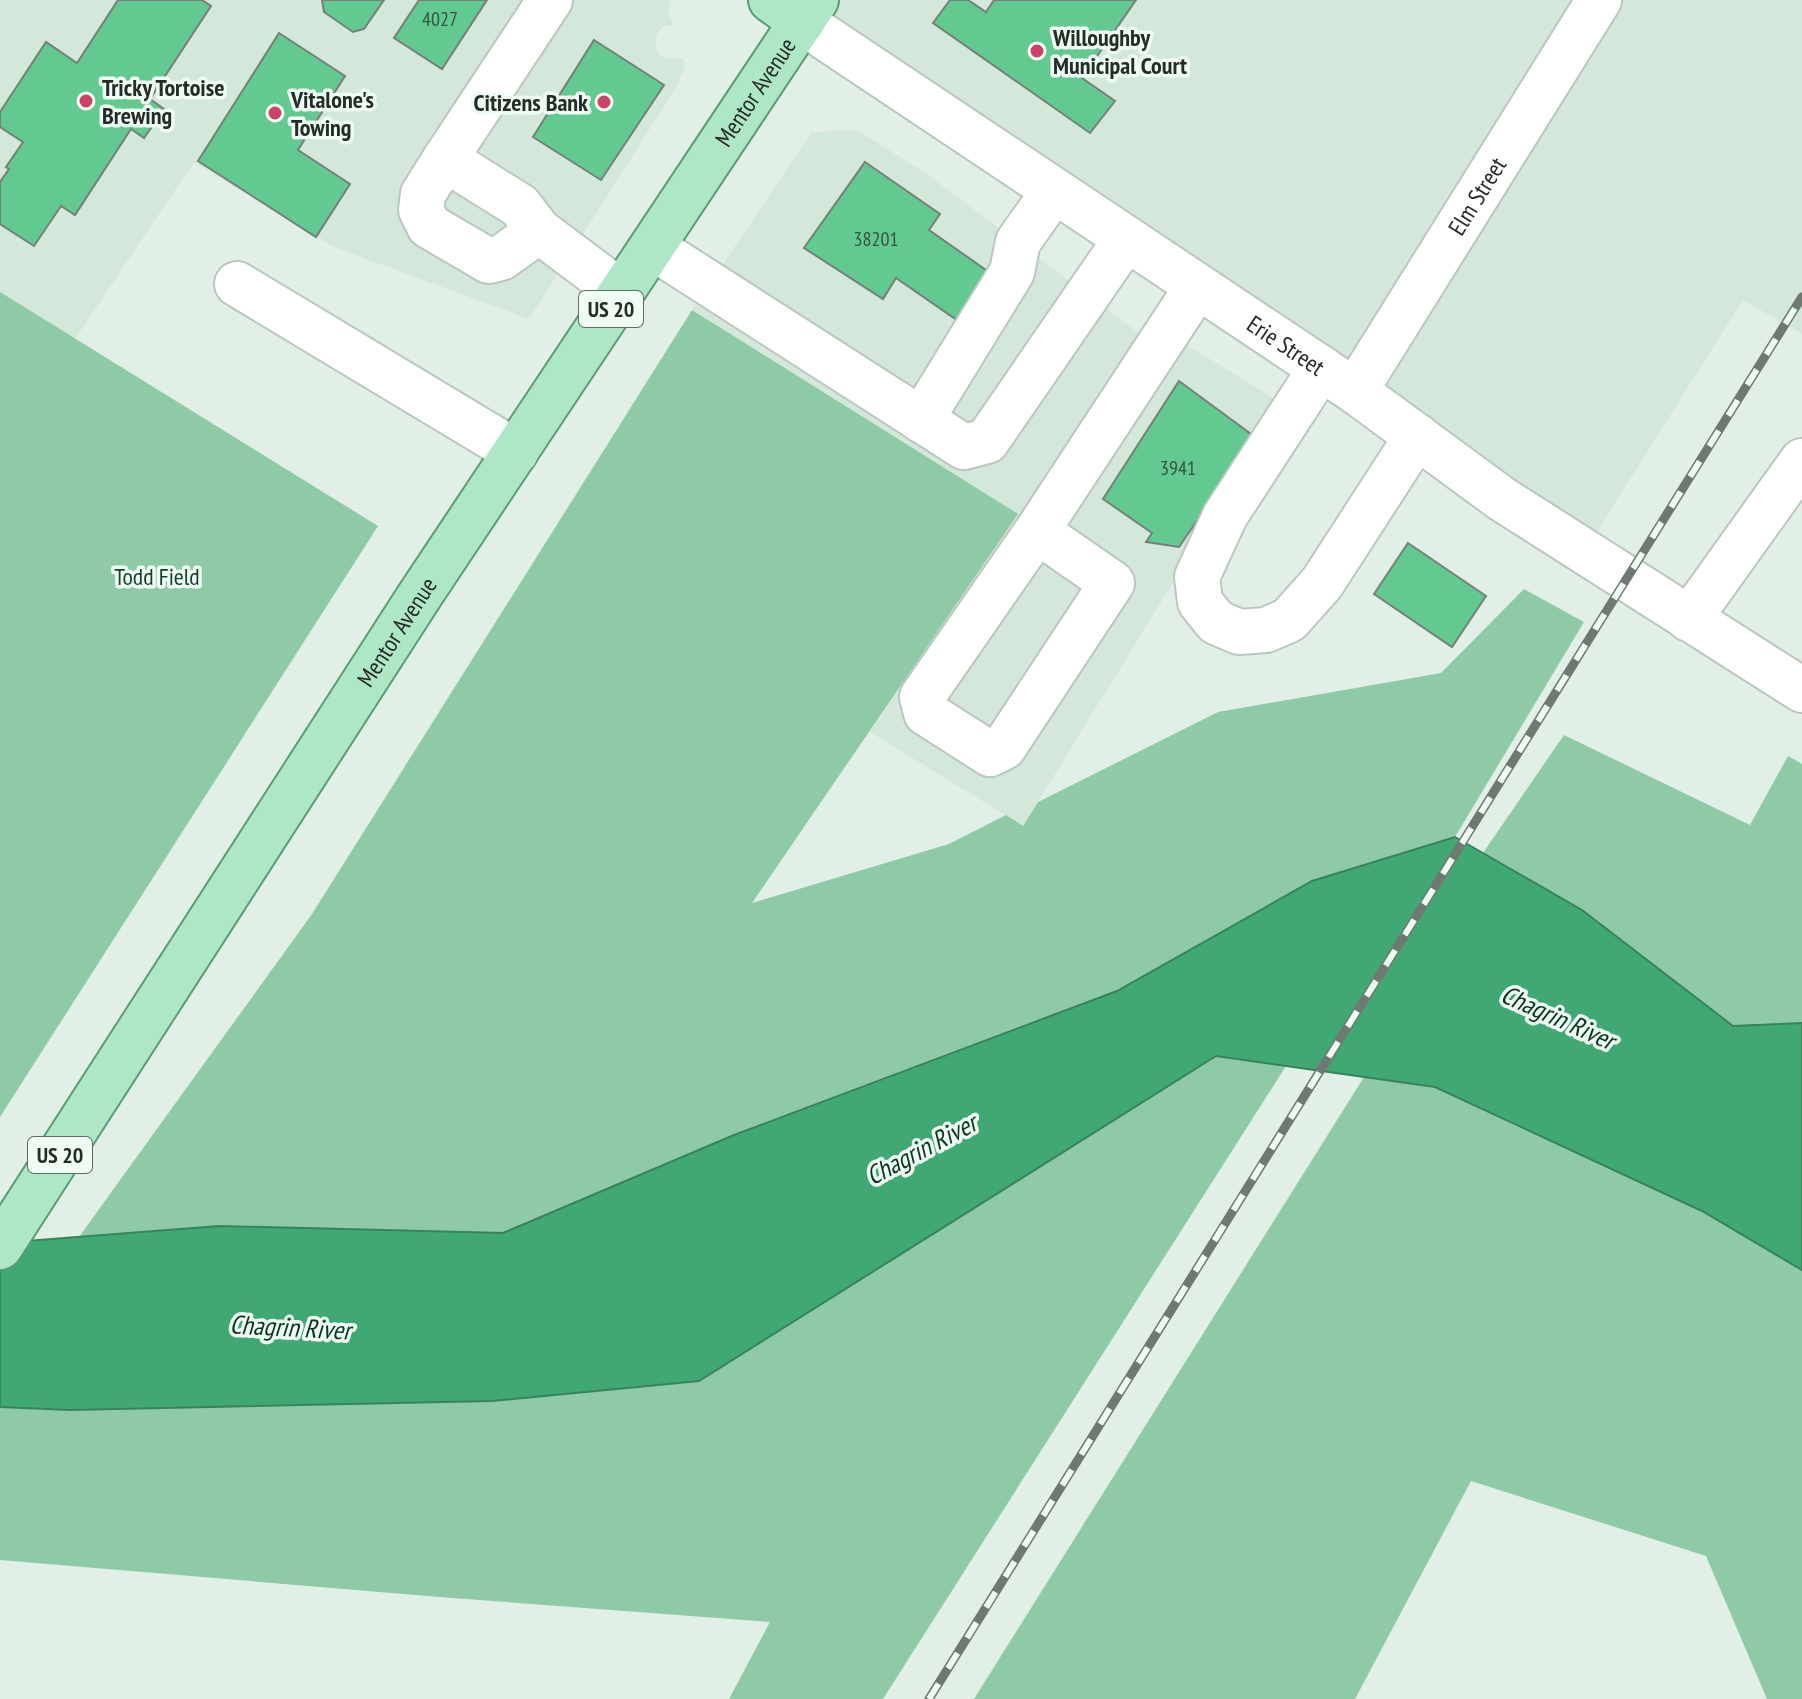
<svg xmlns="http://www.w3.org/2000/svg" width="1802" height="1699" font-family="'PT Sans Narrow',sans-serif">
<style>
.built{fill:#d3e7da}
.green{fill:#8ecaa6}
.water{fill:#40a973;stroke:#38835c;stroke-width:2}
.building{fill:#62c990;stroke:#758079;stroke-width:2}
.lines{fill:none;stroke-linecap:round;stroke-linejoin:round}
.minor-casing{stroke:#bbc7bf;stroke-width:48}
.major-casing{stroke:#5b9b76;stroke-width:48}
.minor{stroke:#fff;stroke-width:44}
.major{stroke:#ade7c6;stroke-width:44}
.rail-casing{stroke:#707873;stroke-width:9}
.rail{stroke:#effcf4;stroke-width:6;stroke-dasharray:18;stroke-linecap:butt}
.poi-dot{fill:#d0416a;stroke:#effcf4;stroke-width:3}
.labels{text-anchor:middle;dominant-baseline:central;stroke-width:7;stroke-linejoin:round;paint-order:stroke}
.number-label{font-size:20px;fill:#355242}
.shield{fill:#effcf4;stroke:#626a65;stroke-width:2}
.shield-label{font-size:22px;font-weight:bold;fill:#262b28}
.poi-label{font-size:24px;font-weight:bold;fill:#262b28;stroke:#effcf4;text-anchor:start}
.street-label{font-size:24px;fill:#262b28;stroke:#effcf4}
.park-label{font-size:24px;fill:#154029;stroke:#effcf4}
.water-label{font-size:26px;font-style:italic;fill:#093620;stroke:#effcf4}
</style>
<rect width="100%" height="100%" fill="#e2efe7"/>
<!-- built -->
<g class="built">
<path d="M0 0H671L668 13 674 25 664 26 658 32 655 44 659 54 666 59 683 58 685 68 675 89 529 319 334 247 194 162 75 339 0 292Z"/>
<path d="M836 0H1584L1353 375 820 22Z"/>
<path d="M1617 0H1802V334L1743 300 1591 541 1371 389Z"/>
<path d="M857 130 928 175 1140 334 1171 335 1283 404 1023 826 870 732 1017 514 692 310 812 132Z"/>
</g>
<!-- green -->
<g class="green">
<path d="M0 292 378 526 0 1117Z"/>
<path d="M692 310 1018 514 752 903 949 844 1006 815 1023 826 1038 802 1218 712 1441 673 1524 589 1584 622 1455 837 1312 881 1117 991 734 1135 503 1233 219 1226 79 1237 312 914Z"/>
<path d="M1564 735 1750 825 1788 756 1802 764V1023L1733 1026 1582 910 1483 853Z"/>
<path d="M1216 1056 1286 1066 883 1699H729L770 1622 439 1597 0 1560V1407L70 1410 492 1401 699 1381Z"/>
<path d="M1364 1077 1435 1087 1702 1211 1802 1270V1699H1767L1706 1556 1471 1481 1355 1699H974Z"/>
</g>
<!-- water -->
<path class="water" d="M1455 837 1582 910 1733 1026 1802 1023V1270L1702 1211 1435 1087 1216 1056 699 1381 492 1401 70 1410 0 1407V1243L219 1226 503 1233 734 1135 1117 991 1312 881Z"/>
<!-- building -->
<g class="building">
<path d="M118 0H202L211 6 150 99 164 109 144 138 131 129 75 215 61 206 34 246 0 224V182L9 169 6 167 23 142 0 127V112L46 42 77 63Z"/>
<path d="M322 0H384L364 29 353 32 324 12Z"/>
<path d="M419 0H487L442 69 394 38Z"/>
<path d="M950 0H968L986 12 994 0H1136L1082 78 1115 101 1090 133 933 23Z"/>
<path d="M279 33 345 76 298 150 350 184 316 237 198 161Z"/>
<path d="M594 40 664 85 601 180 533 137Z"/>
<path d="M865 162 940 214 929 230 996 277 964 325 896 278 883 299 804 248Z"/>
<path d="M1179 381 1255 437 1179 547 1146 542 1152 533 1103 499Z"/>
<path d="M1408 543 1486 596 1452 647 1374 594Z"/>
</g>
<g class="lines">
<!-- minor casing -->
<g class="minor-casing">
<g id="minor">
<path d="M550 0 445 159 520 206 539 231 622 293"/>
<path id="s1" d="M802 22 1355 391 1502 499 1802 690"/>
<path d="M445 159 423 194 421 210 429 226 489 261 501 258 539 231"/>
<path d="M652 247 964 447 987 441 1126 239"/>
<path d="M237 284 516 452"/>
<path d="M1321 368 1225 516 1197 577 1200 602 1216 622 1239 632 1266 630 1289 620 1322 583 1417 436"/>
<path id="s2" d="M1355 391 1599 0"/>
<path d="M921 420 1012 272 1018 242 1054 191"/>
<path d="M1037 531 1112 583 1004 747 990 754 926 713 922 697 1037 531 1197 287"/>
<path d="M1689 619 1802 461"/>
</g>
</g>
<!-- major casing -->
<g class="major-casing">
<g id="major">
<path d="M771 0 802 22"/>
<path id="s3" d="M0 1247 420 595 816 0"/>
</g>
</g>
<!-- minor -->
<use href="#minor" class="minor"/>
<!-- major -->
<use href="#major" class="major"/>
<!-- rail casing -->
<g class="rail-casing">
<path id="rail" d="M929 1699 1802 297"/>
</g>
<!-- rail -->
<use href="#rail" class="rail"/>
</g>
<!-- markers -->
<g class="poi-dot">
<circle cx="1037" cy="51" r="8"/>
<circle cx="86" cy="101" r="8"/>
<circle cx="604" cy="102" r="8"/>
<circle cx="275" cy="113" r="8"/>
</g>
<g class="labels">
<!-- number labels -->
<g class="number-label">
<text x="440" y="19">4027</text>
<text x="876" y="239">38201</text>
<text x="1178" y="468">3941</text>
</g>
<!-- shield labels -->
<g class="shield">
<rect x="579" y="291" width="64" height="36" rx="6"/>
<rect x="28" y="1137" width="64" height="36" rx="6"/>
</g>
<g class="shield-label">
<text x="611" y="309">US 20</text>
<text x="60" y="1155">US 20</text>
</g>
<!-- poi labels -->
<g class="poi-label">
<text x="1053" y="37">Willoughby<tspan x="1053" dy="28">Municipal Court</tspan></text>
<text x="102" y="87">Tricky Tortoise<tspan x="102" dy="28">Brewing</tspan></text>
<text x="291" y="99">Vitalone's<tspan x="291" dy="28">Towing</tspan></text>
<text x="588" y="102" text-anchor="end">Citizens Bank</text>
</g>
<!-- street labels -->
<g class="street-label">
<text stroke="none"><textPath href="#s3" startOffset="1380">Mentor Avenue</textPath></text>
<text stroke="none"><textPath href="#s2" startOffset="230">Elm Street</textPath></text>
<text stroke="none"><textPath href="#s1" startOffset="582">Erie Street</textPath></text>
<text stroke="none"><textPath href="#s3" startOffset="732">Mentor Avenue</textPath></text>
</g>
<!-- park labels -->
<g class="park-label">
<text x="157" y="576">Todd Field</text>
</g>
<!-- water labels -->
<g class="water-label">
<text transform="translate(1558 1017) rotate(24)">Chagrin River</text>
<text transform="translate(921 1149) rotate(-28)">Chagrin River</text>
<text transform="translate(290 1327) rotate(3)">Chagrin River</text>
</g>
</g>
</svg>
